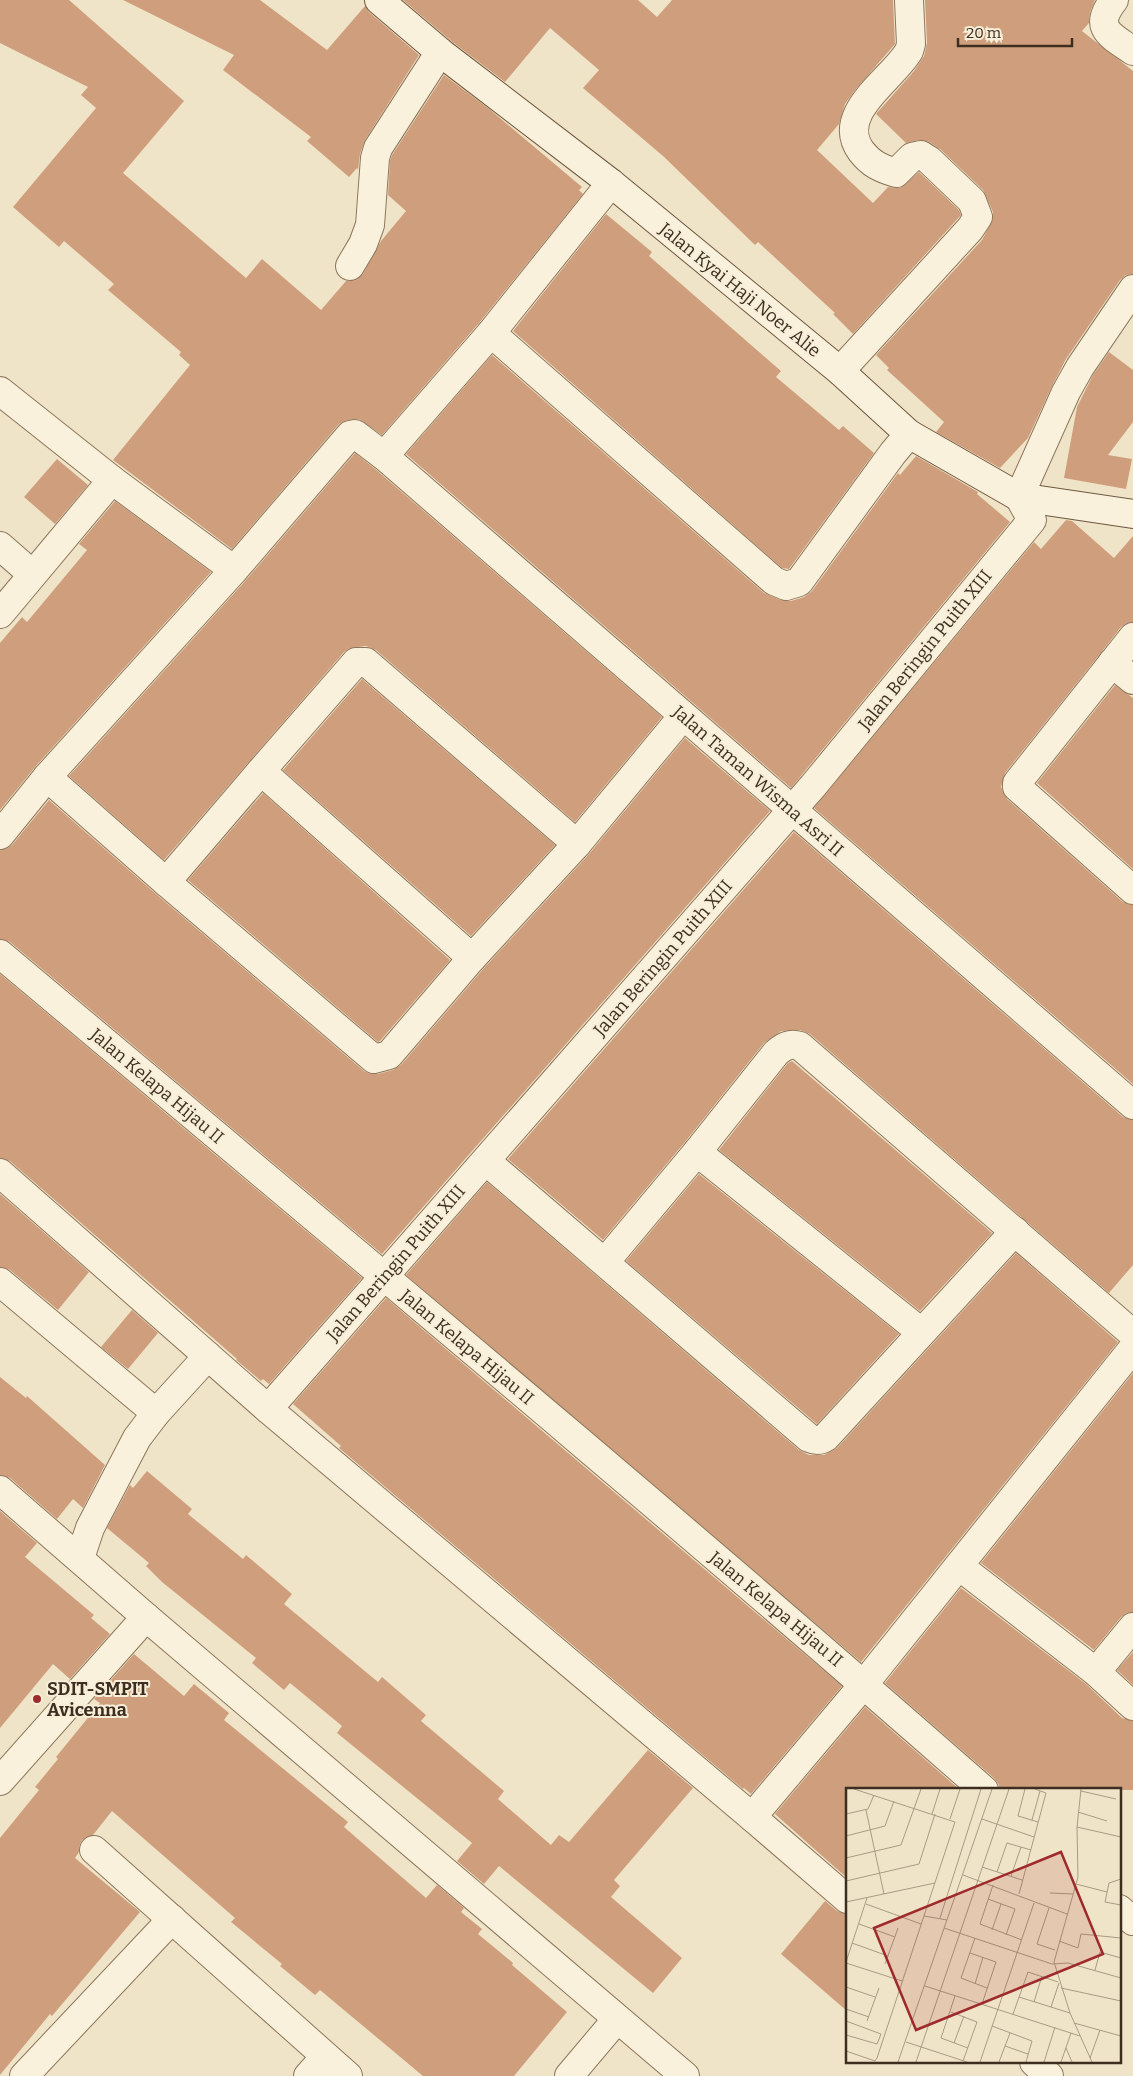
<svg xmlns="http://www.w3.org/2000/svg" width="1133" height="2076" font-family="Bitter,serif">
<style>
.building{fill:#cf9f7d}
.lines{fill:none;stroke-linecap:round;stroke-linejoin:round}
.street-casing{stroke:#8d765c;stroke-width:30}
.secondary-casing{stroke:#6f573f;stroke-width:30}
.street{stroke:#faf1dc;stroke-width:28}
.secondary{stroke:#faf1dc;stroke-width:28}
.poi-dot{fill:#9e2a2b;stroke:#f7eed8;stroke-width:2}
.labels{text-anchor:middle;dominant-baseline:central;stroke-width:4;stroke-linejoin:round;paint-order:stroke}
.street-label{font-size:18px;fill:#3d2e20;stroke:#f7eed8}
.poi-label{font-size:18px;font-weight:bold;fill:#3d2e20;stroke:#f7eed8;text-anchor:start}
.inset-road{fill:none;stroke:#a89b85;stroke-width:1}
.view{fill:#9e2a2b;fill-opacity:0.15;stroke:#9e2a2b;stroke-width:2.5}
.inset-edge{fill:none;stroke:#3d2e20;stroke-width:2.5}
</style>
<rect width="100%" height="100%" fill="#f0e4c8"/>
<!-- building -->
<g class="building">
<path d="M0 0H69L184 101 123 173 246 278 262 259 321 310 346 281 357 280 363 274 381 241 406 211 388 195 390 161 392 155 444 75 488 108 582 187 579 190 583 194 479 323 382 435 359 419 347 420 339 424 232 549 113 460 190 365 179 355 181 352 108 290 114 284 64 241 59 247 13 207 96 108 81 95 88 87 0 43Z"/>
<path d="M123 0H260L327 50 365 6 369 12 419 55 365 140 360 154 358 170 357 168 349 177 307 141 311 137 223 70 234 55Z"/>
<path d="M403 0H638L657 17 672 0H893L895 44 856 89 845 104 839 124 817 150 873 203 888 187 900 188 919 172 959 210 961 215 853 334 833 314 835 313 758 242 755 245 663 156 583 88 599 70 550 28 505 82 450 40Z"/>
<path d="M925 0H1095L1090 12 1089 23 1082 31 1133 71V274L1126 275 1120 280 1066 359 1052 386 1028 438 1000 468 936 432 944 422 887 370 889 368 876 355 982 240 993 219V212L983 190 940 149 929 142 918 140 906 143 876 114 914 71 924 56 927 43Z"/>
<path d="M606 214 652 252 649 256 781 371 776 377 839 430 843 426 874 453 789 569 782 568 513 331Z"/>
<path d="M1109 352 1133 370V422L1108 455 1132 459 1126 489 1064 478 1077 407 1093 375Z"/>
<path d="M492 355 764 593 780 600 791 601 804 597 812 591 898 473 900 475 916 456 978 492 977 494 1010 522 791 788 406 454Z"/>
<path d="M355 453 374 468 662 717 575 822 376 650 366 646 350 648 344 652 164 860 69 776 246 580Z"/>
<path d="M57 459 88 485 55 524 24 497Z"/>
<path d="M115 501 211 572 35 767 0 810V643L22 617 27 622 87 550 79 544Z"/>
<path d="M1066 520 1072 521 1114 558 1133 536V622L1127 623 1121 627 1100 654 1005 773 1001 787 1007 799 1123 902 1133 905V1084L814 808 1034 542 1041 549Z"/>
<path d="M362 679 555 845 471 936 283 770Z"/>
<path d="M1115 685 1133 698V869L1037 783Z"/>
<path d="M685 738 770 811 382 1254 10 942 0 939V850L6 849 12 845 49 800 156 894 364 1071 370 1074H378L393 1070 401 1065 484 968 589 854Z"/>
<path d="M263 793 450 960 380 1041 378 1042 188 880Z"/>
<path d="M794 832 1123 1117 1133 1120V1265L1109 1293 810 1034 800 1030 781 1031 764 1043 685 1142 603 1240 508 1159Z"/>
<path d="M0 974 362 1278 269 1384 263 1379 261 1381 241 1364 236 1360 237 1359 10 1161 0 1158Z"/>
<path d="M792 1061 992 1233 920 1311 719 1150 787 1064Z"/>
<path d="M699 1174 899 1334 817 1424 626 1261Z"/>
<path d="M487 1182 799 1450 809 1455H824L837 1448 1016 1253 1118 1342 861 1662 406 1275Z"/>
<path d="M0 1194 89 1272 58 1310 10 1270 0 1267Z"/>
<path d="M386 1298 842 1686 751 1794 744 1788 743 1789 339 1448 341 1446 293 1404Z"/>
<path d="M132 1310 158 1333 128 1369 101 1347Z"/>
<path d="M1133 1373V1612L1127 1613 1121 1617 1094 1650 981 1563Z"/>
<path d="M0 1377 26 1398 27 1396 105 1465 83 1508 73 1499 57 1519 10 1478 0 1475Z"/>
<path d="M147 1471 192 1509 188 1514 243 1559 246 1555 292 1594 284 1604 378 1682 382 1677 426 1715 421 1721 504 1791 498 1799 551 1845 559 1835 569 1842 648 1750 693 1788 614 1880 620 1886 611 1897 682 1958 653 1993 499 1866 484 1884 457 1861 472 1843 337 1733 342 1726 290 1683 284 1690 252 1663 256 1658 162 1582 146 1566 149 1563 107 1528 130 1485 133 1488Z"/>
<path d="M0 1511 37 1543 25 1557 94 1615 91 1618 110 1634 70 1679 53 1664 0 1728Z"/>
<path d="M961 1588 1086 1684 1122 1718 1133 1721V1790H999V1785L994 1778 885 1683Z"/>
<path d="M1133 1652V1685L1117 1670Z"/>
<path d="M134 1654 184 1696 194 1684 229 1713 224 1720 348 1822 344 1827 426 1898 437 1885 464 1908 461 1912 482 1929 478 1934 513 1963 512 1965 567 2012 514 2076H423L320 1990 315 1995 280 1966 282 1964 231 1922 235 1918 112 1811 93 1835 82 1840 79 1846V1852L75 1858 140 1912 52 2016 50 2014 0 2075V1838L39 1790 35 1787 58 1759 56 1757 100 1703 94 1699Z"/>
<path d="M865 1707 960 1790H847V1878L775 1814Z"/>
<path d="M825 1901 837 1911 847 1914V2011L781 1954Z"/>
</g>
<g class="lines">
<!-- street casing -->
<g class="street-casing">
<g id="street">
<path d="M1114 0C1092 28 1110 35 1133 51"/>
<path d="M350 266 363 244 370 225 375 158 378 148 440 52"/>
<path d="M491 333 774 581 786 586 799 582 893 453 909 434"/>
<path d="M840 371 970 229 978 217 972 201 929 160 921 155 912 157 896 173C880 168 871 164 861 151 834 113 892 80 909 51L911 44 909 0"/>
<path d="M0 391 112 480 234 570"/>
<path d="M384 456 491 333 611 183"/>
<path d="M0 546 32 574"/>
<path d="M0 614 112 480"/>
<path d="M1133 637 1017 783V787L1133 890"/>
<path d="M1112 663 1133 680"/>
<path d="M261 771 472 958"/>
<path d="M47 777 166 882 374 1059 389 1055 472 958 577 844 683 716"/>
<path d="M0 835 47 777 234 570 350 435 355 434 384 456 1133 1105"/>
<path d="M166 882 261 771 356 662H366L577 844"/>
<path d="M0 954C330 1231 661 1506 984 1790"/>
<path d="M697 1152 921 1332"/>
<path d="M486 1161 809 1438C816 1441 820 1441 826 1437L1015 1231"/>
<path d="M0 1173 268 1409 752 1817 847 1899"/>
<path d="M605 1262 697 1152 776 1053C784 1046 790 1043 800 1046L1133 1334"/>
<path d="M0 1282 156 1413"/>
<path d="M268 1409 813 786 1032 520 1019 497 1066 392 1080 367 1133 289"/>
<path d="M0 1490 146 1617 685 2076"/>
<path d="M80 1558 90 1528 137 1438 156 1413 208 1356"/>
<path d="M959 1566 1096 1672 1133 1706"/>
<path d="M1096 1672 1133 1627"/>
<path d="M0 1781 146 1617"/>
<path d="M752 1817 864 1684 1133 1348"/>
<path d="M94 1850 348 2076"/>
<path d="M1119 1909 1133 1921"/>
<path d="M1034 2062 1049 2076"/>
<path d="M24 2076 172 1919"/>
<path d="M308 2076 325 2057"/>
<path d="M569 2076 617 2019"/>
</g>
</g>
<!-- secondary casing -->
<g class="secondary-casing">
<path id="secondary" d="M379 0 440 52 611 183 840 371 909 434 1019 497 1133 514"/>
</g>
<!-- street -->
<use href="#street" class="street"/>
<!-- secondary -->
<use href="#secondary" class="secondary"/>
</g>
<!-- markers -->
<circle class="poi-dot" cx="37" cy="1699" r="5"/>
<g class="labels">
<!-- street labels -->
<g class="street-label">
<text transform="translate(740 290) rotate(39)">Jalan Kyai Haji Noer Alie</text>
<text transform="translate(925 650) rotate(-51)">Jalan Beringin Puith XIII</text>
<text transform="translate(758 781) rotate(41)">Jalan Taman Wisma Asri II</text>
<text transform="translate(663 958) rotate(-49)">Jalan Beringin Puith XIII</text>
<text transform="translate(157 1086) rotate(40)">Jalan Kelapa Hijau II</text>
<text transform="translate(396 1263) rotate(-49)">Jalan Beringin Puith XIII</text>
<text transform="translate(467 1347) rotate(40)">Jalan Kelapa Hijau II</text>
<text transform="translate(776 1609) rotate(40)">Jalan Kelapa Hijau II</text>
</g>
<!-- poi labels -->
<g class="poi-label">
<text x="47" y="1689">SDIT-SMPIT<tspan x="47" dy="21">Avicenna</tspan></text>
</g>
</g>
<!-- overview -->
<g transform="translate(846 1788)">
<rect width="275" height="275" fill="#f0e4c8"/>
<path class="inset-road" d="M179 1 172 28 192 34M235 1 231 39 232 89 208 174 224 225 246 274M235 3 270 11M20 22 38 106M232 24 261 33M0 26 22 21 28 7M86 26 94 1M104 31 114 1M136 31 188 49M186 32 194 3M231 39 275 49M0 48 39 38 48 13M0 70 55 57 75 1M136 79 176 92M151 84 161 55 185 62M117 87 221 126M165 88 175 59M275 91 263 95 259 114 275 117M0 93 73 76 89 26M230 96 261 104M147 97 134 136 176 152M204 105 227 106M173 106 200 5 189 1M142 111 169 121 160 147M0 114 89 95M20 116 75 136M203 120 191 156 209 162M78 128 101 132M94 130 135 1M13 136 49 149M98 140 206 176 222 175 275 190M146 142 155 116M129 150 115 190 141 200M213 153 232 160 235 146 275 150M6 155 42 168M124 165 150 174 136 216M0 174 21 110M0 175 56 193M39 176 52 140M249 182 254 164 275 170M129 196 137 169M79 198 234 248M0 199 29 209M215 200 275 213M109 208 95 250 122 260M173 209 224 225M188 214 196 188M205 219 213 195M0 221 23 229M105 224 131 234 117 273M167 226 182 184 212 194M0 233 35 246 31 256 0 247M21 233 33 200M228 235 275 248M146 238 186 253 180 274M60 254 121 274M108 255 118 228M159 258 182 266M220 260 226 274M0 263 29 273 31 270 109 34 8 1M244 270 254 242M52 274 146 1M70 274 163 1M134 274 188 115M153 274 164 245M198 274 209 239M215 274 225 245"/>
<path class="view" d="M215 64 257 166 70 242 28 140Z"/>
<rect width="275" height="275" class="inset-edge"/>
</g>
<!-- scale -->
<path d="M958 38v8h114v-8" fill="none" stroke="#3d2e20" stroke-width="2.5"/>
<text x="966" y="38" font-size="15" fill="#3d2e20" stroke="#f7eed8" stroke-width="4" paint-order="stroke">20 m</text>
</svg>
